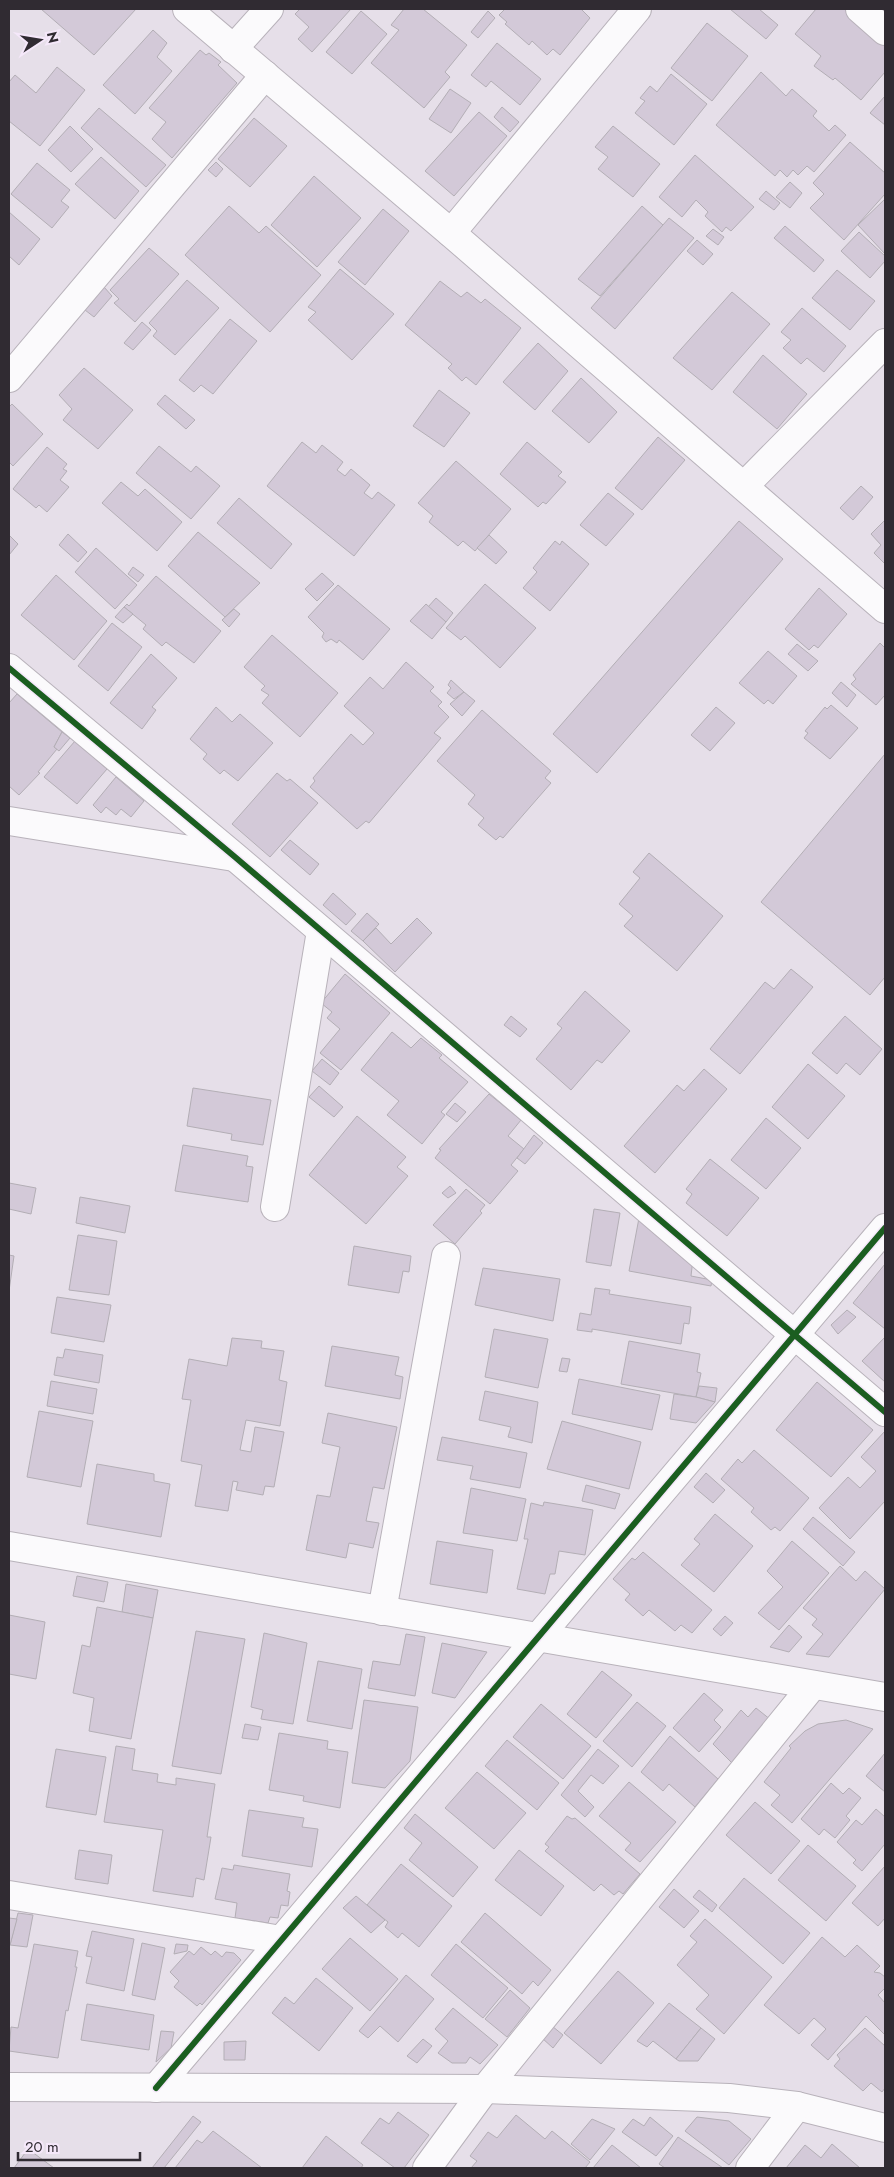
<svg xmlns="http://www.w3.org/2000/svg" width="894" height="2177" font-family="Jost,sans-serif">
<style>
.building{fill:#d3c9d8;stroke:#b3aeb5}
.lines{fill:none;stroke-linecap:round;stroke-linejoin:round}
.minor-casing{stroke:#b8b2ba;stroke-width:30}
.tertiary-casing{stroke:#b8b2ba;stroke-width:30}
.minor{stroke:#fbfafc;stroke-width:28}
.tertiary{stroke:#fbfafc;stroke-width:28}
.cycleway-casing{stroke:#f5e8fa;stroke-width:9}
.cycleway{stroke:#1b5e20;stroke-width:6}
</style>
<rect width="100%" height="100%" fill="#e6dfe9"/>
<!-- building -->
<g class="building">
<path d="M41 9H136L94 55Z"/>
<path d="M300 9H351L312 52 298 39 309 27 295 14Z"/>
<path d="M404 9H423L467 45 445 72 450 77 424 108 371 63 399 30 391 25Z"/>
<path d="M505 9H581L590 18 560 55 553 49 547 55 532 41 529 45 505 24 507 22 499 15Z"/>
<path d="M730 9H759L778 25 766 39Z"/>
<path d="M816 9H844L885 43V72L861 100 835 78 833 80 814 66 821 56 795 34Z"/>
<path d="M361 11 387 34 352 74 326 52Z"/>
<path d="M488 11 495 18 478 38 471 32Z"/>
<path d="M707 23 748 56 712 101 671 68Z"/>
<path d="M153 30 167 43 157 57 172 71 135 114 103 85Z"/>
<path d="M497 43 541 79 520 105 491 81 486 87 471 75Z"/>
<path d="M200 50 206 55 209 53 221 62 218 65 237 83 172 158 152 139 166 122 149 108Z"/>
<path d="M57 67 85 90 40 146 9 121V82L15 75 36 93Z"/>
<path d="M761 72 786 96 792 89 817 111 813 116 829 131 835 125 846 135 814 172 807 166 798 175 793 170 787 177 780 170 775 176 716 125Z"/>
<path d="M671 74 707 104 674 145 635 113 645 101 640 98 650 86 657 92Z"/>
<path d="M450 89 471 103 451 133 429 119Z"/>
<path d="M885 96V125L870 113Z"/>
<path d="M502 107 519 122 510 132 494 117Z"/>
<path d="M99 108 166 165 146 187 81 128Z"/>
<path d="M479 112 507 136 454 196 425 171Z"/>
<path d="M254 118 287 146 250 187 218 159Z"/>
<path d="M70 126 93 149 71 172 48 150Z"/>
<path d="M613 126 660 164 633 197 598 169 608 157 595 147Z"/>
<path d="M850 142 885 173V194L844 240 810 208 824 194 813 183Z"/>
<path d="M695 155 754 207 731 231 726 227 722 232 705 216 708 212 696 200 682 217 659 197Z"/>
<path d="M101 157 139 191 115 219 75 184Z"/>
<path d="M216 162 223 169 216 177 208 170Z"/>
<path d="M37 163 70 190 61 201 69 207 52 228 11 194Z"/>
<path d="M314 176 361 218 317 267 271 225Z"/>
<path d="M790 182 802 193 790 208 776 197Z"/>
<path d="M766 191 780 203 774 210 759 199Z"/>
<path d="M885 199V254L858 225Z"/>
<path d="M229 206 259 233 266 226 321 275 270 332 185 255Z"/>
<path d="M642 206 663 225 600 296 578 279Z"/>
<path d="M383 209 409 231 365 285 338 262Z"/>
<path d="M9 212 40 239 19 265 9 256Z"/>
<path d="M669 218 694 238 615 329 591 308Z"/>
<path d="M785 226 824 260 814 272 774 238Z"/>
<path d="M713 229 724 237 718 245 706 236Z"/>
<path d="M859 232 885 256V261L870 278 841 251Z"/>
<path d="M697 240 713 254 703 265 687 251Z"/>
<path d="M149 248 179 274 135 322 114 303 119 299 110 290Z"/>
<path d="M340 269 394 314 352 360 308 320 316 312 308 307Z"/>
<path d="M837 270 875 301 850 330 812 298Z"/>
<path d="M187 280 219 308 175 355 153 336 157 331 149 323Z"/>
<path d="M440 281 461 297 467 292 481 303 485 299 521 328 476 385 466 377 462 381 448 368 452 364 405 325Z"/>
<path d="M104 287 112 296 94 317 85 310Z"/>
<path d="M732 292 770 324 712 390 673 358Z"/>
<path d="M802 308 846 346 824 372 807 358 801 364 783 348 791 340 781 332Z"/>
<path d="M230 319 257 341 213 394 201 385 194 392 179 380Z"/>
<path d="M142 322 151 330 133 350 124 343Z"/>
<path d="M538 343 568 371 535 410 503 382Z"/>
<path d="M763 355 807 394 777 429 733 392Z"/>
<path d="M84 368 133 410 98 449 63 420 72 409 59 395Z"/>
<path d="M581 378 617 412 589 443 552 411Z"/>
<path d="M439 390 470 413 444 447 413 426Z"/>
<path d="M165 395 195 420 186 429 157 404Z"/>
<path d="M12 404 43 434 13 466 9 462V407Z"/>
<path d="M658 437 685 460 642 510 615 488Z"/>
<path d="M302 442 316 453 322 445 343 462 337 470 345 476 351 469 370 485 364 493 372 499 378 492 395 505 354 556 267 486Z"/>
<path d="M527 442 562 472 558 476 566 482 546 504 543 502 538 507 500 474Z"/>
<path d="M159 446 191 472 196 466 220 486 191 519 136 473Z"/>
<path d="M47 447 67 464 63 469 67 471 60 480 69 487 47 512 39 505 36 508 13 489Z"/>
<path d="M456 461 511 509 475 551 463 541 458 546 429 522 433 516 418 503Z"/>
<path d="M121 482 138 496 145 489 182 522 157 551 102 503Z"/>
<path d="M861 486 873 497 853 520 840 508Z"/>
<path d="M608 493 634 514 606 546 580 525Z"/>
<path d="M239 498 292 544 271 569 217 523Z"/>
<path d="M885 520V564L874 553 881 545 871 534Z"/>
<path d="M739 521 783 559 597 773 553 734Z"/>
<path d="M198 532 260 583 225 617 168 566Z"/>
<path d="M68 534 87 552 78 562 59 545Z"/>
<path d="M9 535 18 544 9 555Z"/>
<path d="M489 535 507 552 496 564 477 548Z"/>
<path d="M555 541 560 545 562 541 589 564 550 611 523 588 537 572 533 568Z"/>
<path d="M96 548 137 585 115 609 75 572Z"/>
<path d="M133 567 144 575 138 582 128 574Z"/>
<path d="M322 573 334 584 317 601 305 589Z"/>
<path d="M56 575 107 621 74 660 21 615Z"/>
<path d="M156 576 221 631 194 663 166 642 162 646 143 629 146 625 124 607 127 604 129 606Z"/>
<path d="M485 584 536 628 500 668 465 636 461 640 446 628Z"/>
<path d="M338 585 390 629 363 660 339 640 337 643 331 639 326 642 322 637 324 633 308 617Z"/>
<path d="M819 588 847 614 818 648 814 645 809 650 785 629Z"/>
<path d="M436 598 453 613 446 622 428 607Z"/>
<path d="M426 604 446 622 432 639 410 621Z"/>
<path d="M124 607 133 614 123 623 115 617Z"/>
<path d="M234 609 240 614 229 627 222 620Z"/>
<path d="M112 623 142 647 108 691 78 666Z"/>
<path d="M272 635 338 693 300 737 262 703 269 695 261 690 265 686 244 667Z"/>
<path d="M880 643 885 648V695L876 705 851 684 856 679 853 675Z"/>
<path d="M797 644 818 661 808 671 788 654Z"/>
<path d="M768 651 797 676 773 704 768 700 764 704 739 683Z"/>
<path d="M151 654 177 678 152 707 156 710 142 729 110 703Z"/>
<path d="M406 662 434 687 430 691 442 702 438 706 449 717 434 733 441 738 369 823 366 821 357 829 310 787 315 781 313 778 351 734 363 745 374 733 344 706 370 677 383 689Z"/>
<path d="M451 680 464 692 454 699 447 693 451 688 448 685Z"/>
<path d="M841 682 856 695 847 707 832 693Z"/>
<path d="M464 692 475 701 462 716 450 704Z"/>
<path d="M17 694 62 732 54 747 57 749 38 772 40 773 19 795 9 786V703Z"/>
<path d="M831 705 858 728 830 759 804 738 808 733 805 731 825 707 827 709Z"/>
<path d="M216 707 232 722 240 714 273 743 238 781 224 770 220 774 203 759 207 754 190 739Z"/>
<path d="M716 707 735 723 710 751 691 735Z"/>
<path d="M482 710 551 771 545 778 551 783 503 838 500 836 496 840 478 825 484 818 468 804 475 795 437 761Z"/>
<path d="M62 732 70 738 59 751 54 747Z"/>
<path d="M75 741 107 769 77 804 44 777Z"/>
<path d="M885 754V977L870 995 761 902Z"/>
<path d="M277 773 287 781 290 779 318 803 270 857 232 824Z"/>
<path d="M116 777 144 801 131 817 121 809 116 815 106 807 101 813 93 805Z"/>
<path d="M290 840 319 864 310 875 281 850Z"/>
<path d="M649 853 723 916 677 971 624 926 633 916 619 904 640 878 633 872Z"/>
<path d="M333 893 356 914 346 925 323 905Z"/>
<path d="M367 913 379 924 363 941 351 931Z"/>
<path d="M417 918 432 933 395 972 363 941 376 928 391 944Z"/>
<path d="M791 969 813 987 740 1074 710 1049 765 982 774 989Z"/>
<path d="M345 974 390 1013 341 1070 320 1053 340 1029 327 1018 332 1012 321 1003Z"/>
<path d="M585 991 630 1031 602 1063 597 1060 571 1090 536 1059 562 1028 557 1024Z"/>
<path d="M511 1016 527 1029 520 1037 504 1025Z"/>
<path d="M845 1016 882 1049 860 1075 846 1063 837 1074 812 1053Z"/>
<path d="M392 1032 411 1048 421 1038 442 1055 439 1058 468 1082 441 1112 445 1115 422 1144 387 1115 399 1101 361 1070Z"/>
<path d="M322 1059 339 1073 330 1085 312 1071Z"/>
<path d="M808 1064 845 1096 808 1139 772 1107Z"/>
<path d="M704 1069 727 1089 655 1173 624 1146 677 1085 684 1091Z"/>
<path d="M319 1086 343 1107 334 1117 309 1097Z"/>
<path d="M193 1088 271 1100 263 1145 231 1140 232 1134 187 1126Z"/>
<path d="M489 1094 521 1120 508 1136 524 1149 511 1165 518 1171 490 1204 435 1158 441 1150 439 1149Z"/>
<path d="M455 1103 466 1112 457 1122 446 1114Z"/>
<path d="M357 1116 406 1157 397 1167 408 1176 366 1224 309 1175Z"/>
<path d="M766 1118 801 1148 766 1189 731 1160Z"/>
<path d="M534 1135 543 1143 525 1164 517 1158Z"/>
<path d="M183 1145 248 1156 246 1166 253 1167 248 1202 175 1191Z"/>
<path d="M710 1159 759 1198 727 1236 686 1203 692 1194 686 1189Z"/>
<path d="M9 1183 36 1188 31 1214 9 1209Z"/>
<path d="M450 1186 456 1193 448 1198 442 1193Z"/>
<path d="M466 1189 485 1205 480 1211 482 1213 455 1244 433 1225Z"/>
<path d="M80 1197 130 1206 125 1233 76 1223Z"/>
<path d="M594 1209 620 1213 611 1266 586 1262Z"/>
<path d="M639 1218 693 1259 691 1276 712 1280 711 1286 629 1271Z"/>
<path d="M78 1235 117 1241 109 1295 69 1290Z"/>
<path d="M354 1246 411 1256 409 1272 403 1271 399 1293 348 1285Z"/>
<path d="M9 1255 14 1256 9 1291Z"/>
<path d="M885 1264V1329L853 1303Z"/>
<path d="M483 1268 560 1279 553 1321 475 1305Z"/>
<path d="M595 1288 610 1290 609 1294 691 1307 689 1324 684 1323 681 1344 592 1329V1332L577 1330 580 1313 591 1315Z"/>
<path d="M57 1297 111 1305 104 1342 51 1333Z"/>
<path d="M847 1310 856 1317 838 1334 831 1325Z"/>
<path d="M494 1329 548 1339 538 1388 485 1377Z"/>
<path d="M885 1337V1382L862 1361Z"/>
<path d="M232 1338 262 1341 261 1348 284 1351 279 1380 287 1382 280 1426 246 1420 240 1450 251 1452 255 1427 284 1432 274 1487 265 1486 263 1495 236 1490 238 1482 233 1481 228 1511 195 1506 202 1465 181 1461 191 1400 182 1399 189 1359 227 1366Z"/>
<path d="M629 1341 700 1354 697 1372 701 1373 696 1397 621 1384Z"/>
<path d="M332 1346 399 1357 395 1375 403 1377 400 1399 325 1386Z"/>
<path d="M65 1349 103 1355 99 1383 54 1375 57 1357 63 1358Z"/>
<path d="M562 1358 570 1359 567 1372 559 1371Z"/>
<path d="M579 1379 660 1395 652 1430 572 1414Z"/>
<path d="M51 1381 97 1389 93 1414 47 1406Z"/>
<path d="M817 1382 873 1430 831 1477 776 1430Z"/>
<path d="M699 1386 717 1388 715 1402 696 1397Z"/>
<path d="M485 1391 538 1402 532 1443 508 1437 511 1427 479 1420Z"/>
<path d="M674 1394 696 1397 715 1402 696 1423 670 1419Z"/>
<path d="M39 1411 93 1421 81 1487 27 1477Z"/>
<path d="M328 1413 397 1427 384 1489 373 1487 366 1521 379 1523 373 1548 349 1543 346 1558 306 1550 317 1495 330 1497 340 1447 322 1443Z"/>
<path d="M562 1421 641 1442 629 1489 547 1469Z"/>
<path d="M885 1431V1501L850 1539 819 1508 848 1477 860 1488 876 1471 861 1457Z"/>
<path d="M442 1437 527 1453 520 1488 470 1479 473 1466 437 1460Z"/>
<path d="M754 1450 809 1498 780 1531 775 1527 771 1530 751 1512 754 1508 721 1479 738 1459 742 1463Z"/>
<path d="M97 1464 154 1474V1481L170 1484 161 1537 87 1524Z"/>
<path d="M706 1473 725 1490 713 1503 694 1487Z"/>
<path d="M586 1485 620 1494 615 1509 582 1501Z"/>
<path d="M471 1488 526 1499 517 1541 463 1533Z"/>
<path d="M544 1502 593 1510 585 1555 559 1551 555 1574H550L545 1594 517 1589 528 1539H524L531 1503 543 1506Z"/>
<path d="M715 1514 753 1546 714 1592 681 1565 700 1544 694 1539Z"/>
<path d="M813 1517 855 1552 843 1566 803 1529Z"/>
<path d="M437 1541 493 1550 487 1593 430 1584Z"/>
<path d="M792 1541 829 1573 779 1630 758 1613 783 1587 767 1571Z"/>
<path d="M643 1552 712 1610 692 1633 681 1625 675 1631 649 1610 643 1616 625 1600 630 1594 613 1579 632 1558 635 1560Z"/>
<path d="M840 1566 856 1581 865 1571 885 1589 829 1657 806 1654 823 1634 812 1625 817 1619 803 1608Z"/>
<path d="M77 1576 108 1582 104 1602 73 1596Z"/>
<path d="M126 1584 158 1590 153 1618 122 1612Z"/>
<path d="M97 1607 153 1618 131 1739 89 1731 94 1698 73 1693 82 1645 90 1647Z"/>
<path d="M9 1615 45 1622 36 1679 9 1674Z"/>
<path d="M725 1616 733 1623 721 1636 713 1629Z"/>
<path d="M789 1625 802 1637 789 1652 770 1647Z"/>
<path d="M196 1631 245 1639 221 1774 172 1766Z"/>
<path d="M264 1633 307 1643 293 1724 261 1719 263 1710 251 1707Z"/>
<path d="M406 1634 425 1637 415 1696 368 1688 373 1661 400 1665Z"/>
<path d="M442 1643 487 1652 455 1698 432 1693Z"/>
<path d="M318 1661 362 1669 352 1729 307 1721Z"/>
<path d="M602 1671 632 1695 596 1738 567 1714Z"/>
<path d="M704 1693 723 1710 714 1720 721 1727 699 1752 673 1728Z"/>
<path d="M364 1700 418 1707 410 1761 385 1788 352 1783Z"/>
<path d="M637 1702 666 1726 632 1767 603 1741Z"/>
<path d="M541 1704 591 1746 563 1779 513 1737Z"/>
<path d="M756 1708 771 1720 732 1763 713 1744 741 1710 748 1717Z"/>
<path d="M846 1720 873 1729 792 1823 771 1805 780 1795 764 1782 791 1748 789 1746 805 1731 818 1724Z"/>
<path d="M245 1724 261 1727 258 1740 242 1738Z"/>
<path d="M279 1733 328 1741 327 1749 348 1752 340 1808 303 1801 304 1796 269 1790Z"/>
<path d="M670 1736 718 1779 695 1807 669 1784 663 1791 641 1772Z"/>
<path d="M507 1740 559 1783 537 1810 485 1766Z"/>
<path d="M116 1746 135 1749 132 1770 158 1774 157 1782 176 1785V1778L215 1784 207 1837H211L204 1880 196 1878 193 1897 153 1891 163 1830 104 1822Z"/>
<path d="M56 1749 106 1757 96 1815 46 1807Z"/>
<path d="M598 1749 619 1766 603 1784 591 1775 578 1791 594 1807 585 1817 561 1795Z"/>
<path d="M885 1753V1792L866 1776Z"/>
<path d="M477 1772 526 1813 494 1849 445 1808Z"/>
<path d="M629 1782 676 1822 640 1862 625 1850 631 1843 599 1816Z"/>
<path d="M831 1783 843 1794 849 1788 861 1798 846 1816 850 1820 835 1838 824 1829 819 1835 801 1819Z"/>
<path d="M755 1802 800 1841 771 1874 726 1835Z"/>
<path d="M876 1809 885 1817V1844L862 1871 853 1863 856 1860 837 1842 856 1820 862 1825Z"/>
<path d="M249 1810 304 1818 302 1827 318 1829 312 1867 242 1856Z"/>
<path d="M415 1814 478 1867 453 1897 409 1860 422 1843 404 1828Z"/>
<path d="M567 1816 572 1819 575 1818 640 1874 623 1894 619 1891 614 1895 601 1884 594 1891 545 1851 549 1847 545 1844Z"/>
<path d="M808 1845 856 1886 826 1921 778 1880Z"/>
<path d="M79 1850 112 1855 108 1884 75 1879Z"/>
<path d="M519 1850 564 1886 541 1916 495 1880Z"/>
<path d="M401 1864 452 1906 419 1947 402 1933 398 1938 385 1927 388 1922 367 1905Z"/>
<path d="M234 1865 290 1874 287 1891 290 1892 288 1906 281 1905 278 1918 270 1917 268 1923 235 1918 237 1903 215 1899 222 1868 233 1870Z"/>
<path d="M885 1866V1918L878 1926 852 1903Z"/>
<path d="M744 1878 810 1933 783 1964 719 1908Z"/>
<path d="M674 1889 699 1911 684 1928 659 1907Z"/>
<path d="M699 1890 717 1905 712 1912 693 1897Z"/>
<path d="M356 1896 385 1920 371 1933 343 1908Z"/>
<path d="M18 1913 33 1915 27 1947 10 1945Z"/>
<path d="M485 1913 551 1970 538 1986 533 1981 522 1994 461 1942Z"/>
<path d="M9 1918 17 1919 10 1945 9 1944Z"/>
<path d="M705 1919 772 1977 724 2034 696 2009 709 1995 677 1965 697 1942 690 1936Z"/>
<path d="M92 1931 134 1939 124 1991 86 1983 92 1957 86 1956Z"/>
<path d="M822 1937 845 1957 857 1945 880 1966 874 1972 880 1973 885 1977V1988L878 1995 885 2003V2035L866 2016 828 2060 811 2045 826 2029 814 2018 799 2034 764 2005Z"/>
<path d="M350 1938 398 1979 370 2011 322 1969Z"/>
<path d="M142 1943 165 1948 155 2000 132 1995Z"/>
<path d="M34 1944 78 1951 75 1967H77L68 2011 66 2010 58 2058 9 2051 11 2027 18 2028Z"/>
<path d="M176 1944 188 1945 187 1951 174 1954Z"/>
<path d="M456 1944 508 1988 483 2018 431 1975Z"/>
<path d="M201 1947 211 1955 215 1951 222 1957 226 1952 234 1953 241 1960 202 2005 200 2003 197 2006 174 1987 179 1981 170 1972 189 1951 194 1955Z"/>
<path d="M618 1971 654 2003 601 2064 564 2033Z"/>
<path d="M406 1975 434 1999 398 2042 380 2026 368 2038 359 2031Z"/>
<path d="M316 1978 353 2008 319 2051 272 2013 285 1997 294 2004Z"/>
<path d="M510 1990 530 2008 507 2037 485 2019Z"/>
<path d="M669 2003 701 2028 676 2059 653 2041 647 2047 637 2041Z"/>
<path d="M87 2004 154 2015 149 2050 81 2040Z"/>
<path d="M453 2008 498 2045 480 2064 470 2057 466 2063H452L438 2053 448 2041 435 2029Z"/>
<path d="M552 2026 563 2035 553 2048 542 2038Z"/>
<path d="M701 2028 715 2039 698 2061H679L676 2059Z"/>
<path d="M865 2028 885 2046V2088L882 2092 871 2083 863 2091 834 2066 840 2059 837 2055Z"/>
<path d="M161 2031 174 2032 171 2048 156 2062Z"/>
<path d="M423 2039 432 2046 417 2063 407 2056Z"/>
<path d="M246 2041 245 2060H224V2042Z"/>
<path d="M398 2112 429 2135 404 2168H395L361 2143 380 2118 389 2124Z"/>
<path d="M516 2115 545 2139 552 2131 590 2162 585 2168H471L477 2161 470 2156 488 2132 497 2138Z"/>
<path d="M193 2116 201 2122 164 2168H152Z"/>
<path d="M650 2117 673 2136 656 2156 622 2132 633 2119 644 2126Z"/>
<path d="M697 2117 729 2121 751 2139 729 2165 685 2131Z"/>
<path d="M592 2119 615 2129 590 2160 571 2144Z"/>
<path d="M213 2131 262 2168H175L197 2140 202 2143Z"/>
<path d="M326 2136 363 2165 361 2168H302Z"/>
<path d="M678 2137 723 2168H665L659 2164Z"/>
<path d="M832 2144 860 2168H786L805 2145 821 2158Z"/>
<path d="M612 2145 641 2168H593Z"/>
<path d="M28 2149 54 2168H14Z"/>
</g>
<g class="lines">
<!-- minor casing -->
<g class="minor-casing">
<g id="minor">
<path d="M860 9 885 31"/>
<path d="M233 49 269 9"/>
<path d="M451 233 637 9"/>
<path d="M9 378 265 75"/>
<path d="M744 486 885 343"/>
<path d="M9 668 235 857 885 1412"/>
<path d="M9 821 234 857"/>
<path d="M275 1207 321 931"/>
<path d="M9 1546 885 1697"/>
<path d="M382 1611 446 1256"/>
<path d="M9 1895 281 1940"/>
<path d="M9 2087 485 2089 729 2098 797 2106 885 2128"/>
<path d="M156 2088 885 1228"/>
<path d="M427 2168 485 2089 813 1685"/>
<path d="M750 2168 797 2106"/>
</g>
</g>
<!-- tertiary casing -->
<g class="tertiary-casing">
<path id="tertiary" d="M187 9 451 233 885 609"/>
</g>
<!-- minor -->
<use href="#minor" class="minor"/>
<!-- tertiary -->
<use href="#tertiary" class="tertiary"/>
<!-- cycleway casing -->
<g class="cycleway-casing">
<g id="cycleway">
<path d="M9 668 235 857 885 1412"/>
<path d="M156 2088 885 1228"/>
</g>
</g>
<!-- cycleway -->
<use href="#cycleway" class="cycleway"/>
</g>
<!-- border -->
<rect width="894" height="2177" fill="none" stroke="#302b32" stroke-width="20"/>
<!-- north arrow -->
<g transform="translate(40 40) rotate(78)" stroke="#f5e8fa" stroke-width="4" paint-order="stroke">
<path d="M0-4L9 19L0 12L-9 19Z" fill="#302b32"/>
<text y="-8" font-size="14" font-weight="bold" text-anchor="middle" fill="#302b32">N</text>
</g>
<!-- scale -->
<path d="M18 2152v8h122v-8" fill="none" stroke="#302b32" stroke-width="2.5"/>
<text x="25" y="2152" font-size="15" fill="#302b32" stroke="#f5e8fa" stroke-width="4" paint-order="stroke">20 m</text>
</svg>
